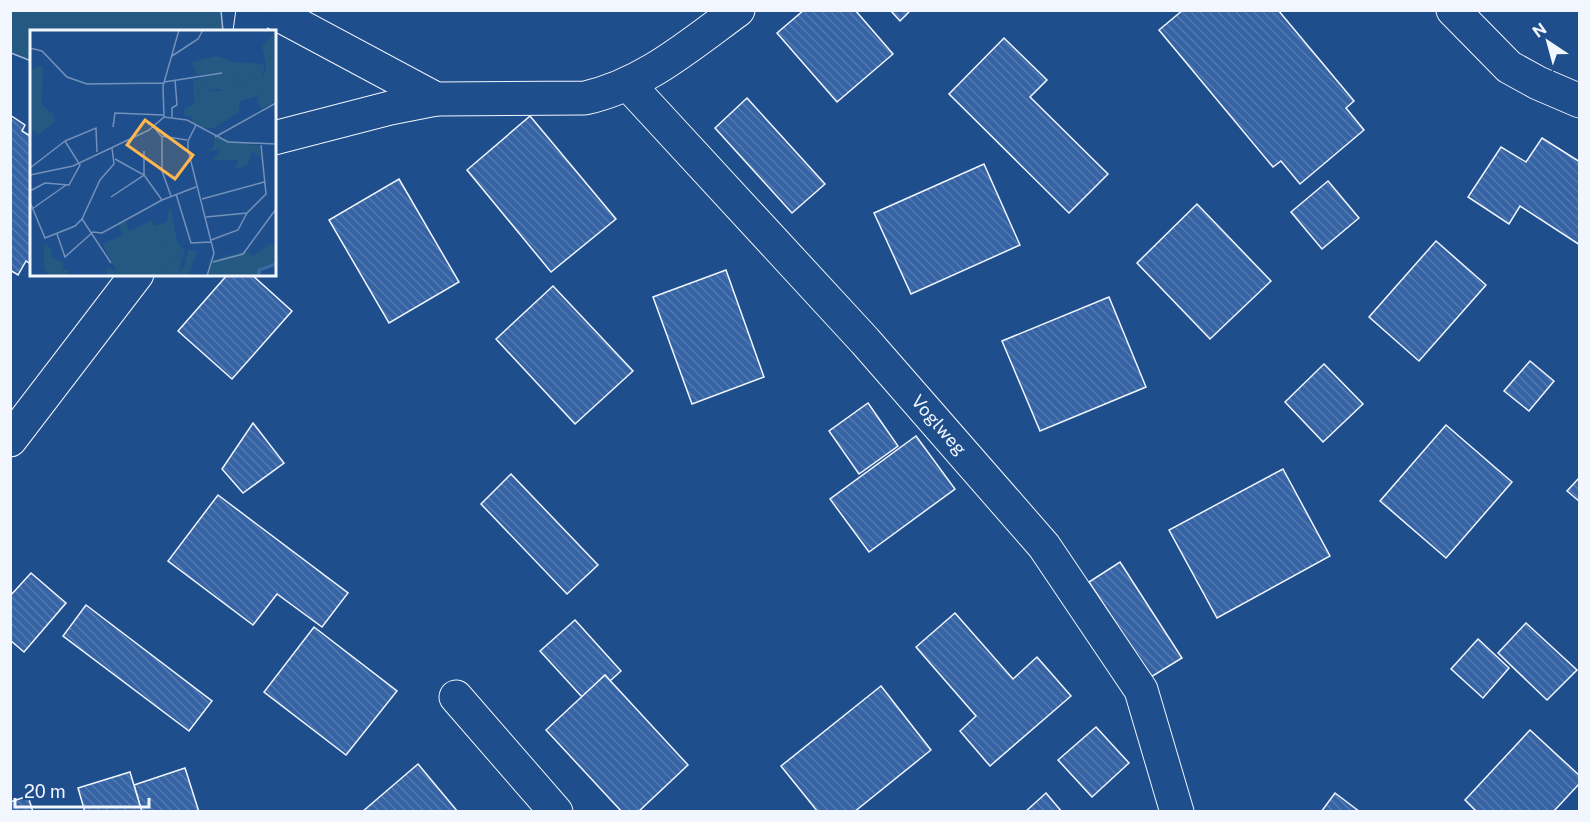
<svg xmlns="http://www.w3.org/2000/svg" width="1590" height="822" font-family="'Public Sans',sans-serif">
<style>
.grass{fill:#245a82;stroke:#a8bbd7;stroke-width:1.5}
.building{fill:url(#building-back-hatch);stroke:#f2f6ff;stroke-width:1.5}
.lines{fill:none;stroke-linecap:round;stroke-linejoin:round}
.minor-casing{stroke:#f2f6ff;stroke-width:35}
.tertiary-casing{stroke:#f2f6ff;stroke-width:35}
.minor{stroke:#1f4e8c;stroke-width:33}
.tertiary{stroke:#1f4e8c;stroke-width:33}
.labels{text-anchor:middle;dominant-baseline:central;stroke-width:4.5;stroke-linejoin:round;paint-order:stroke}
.street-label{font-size:18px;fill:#f2f6ff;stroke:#1f4e8c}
.inset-river{fill:none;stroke:#3b69a3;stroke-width:3}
.inset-road{fill:none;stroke:#7391ba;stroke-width:1.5}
.view{fill:#ffb74d;fill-opacity:0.15;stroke:#ffb74d;stroke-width:3}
.inset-edge{fill:none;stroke:#f2f6ff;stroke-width:3}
</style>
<defs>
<pattern id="building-back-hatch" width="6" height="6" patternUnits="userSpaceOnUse" patternTransform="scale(1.5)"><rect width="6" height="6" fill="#3563a3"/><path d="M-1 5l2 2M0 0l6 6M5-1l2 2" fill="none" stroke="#537ab1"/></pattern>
</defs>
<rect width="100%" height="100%" fill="#1f4e8c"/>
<!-- grass -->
<path class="grass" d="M10 11H221L223 31 32 32 31 61 11 53Z"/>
<!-- building -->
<g class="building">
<path d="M804 10H855L893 54 837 102 777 33Z"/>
<path d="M890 10H911L900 21Z"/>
<path d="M1183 10H1278L1354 101 1346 108 1364 130 1300 184 1281 161 1273 167 1159 30Z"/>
<path d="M1004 38 1047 80 1030 97 1108 174 1069 213 949 94Z"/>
<path d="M747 98 825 184 792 213 715 128Z"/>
<path d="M10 115 25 125 22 131 32 137V265L26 261 18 275 10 270Z"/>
<path d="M530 116 616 219 551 272 467 170Z"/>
<path d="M1542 138 1580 162V245L1520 206 1509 224 1468 197 1501 147 1526 162Z"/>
<path d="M984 164 1020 245 911 294 874 213Z"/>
<path d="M399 179 459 282 389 323 329 220Z"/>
<path d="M1328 181 1359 218 1322 249 1291 212Z"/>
<path d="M1197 204 1271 281 1210 339 1137 263Z"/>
<path d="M1436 241 1486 285 1419 361 1369 317Z"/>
<path d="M726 270 764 377 692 404 653 297Z"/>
<path d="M228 274H251L292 311 232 379 178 331Z"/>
<path d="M553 286 633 371 575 424 496 339Z"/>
<path d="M1109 297 1146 387 1040 431 1002 341Z"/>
<path d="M1530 361 1554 381 1529 411 1504 391Z"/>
<path d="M1324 364 1363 404 1323 442 1285 402Z"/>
<path d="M868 403 898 446 859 474 829 431Z"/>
<path d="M253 423 284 463 243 493 222 469Z"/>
<path d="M1446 425 1512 482 1446 558 1380 501Z"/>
<path d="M916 436 955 489 869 552 830 499Z"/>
<path d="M1283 469 1330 556 1217 618 1169 530Z"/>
<path d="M511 474 598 565 567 594 481 504Z"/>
<path d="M1580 477V502L1567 491Z"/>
<path d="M218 495 348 593 322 627 277 594 253 625 168 561Z"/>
<path d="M1120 562 1182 658 1151 677 1089 582Z"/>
<path d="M31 573 66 603 24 652 10 640V596Z"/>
<path d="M86 605 212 701 189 731 63 636Z"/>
<path d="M955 613 1013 679 1037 657 1071 696 990 766 960 731 976 716 916 647Z"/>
<path d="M575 620 621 671 610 681 605 675 582 697 540 651Z"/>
<path d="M1526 623 1577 670 1547 700 1498 653Z"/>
<path d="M314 627 397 691 346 755 264 692Z"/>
<path d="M1478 639 1509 668 1483 698 1451 669Z"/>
<path d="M605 675 688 765 638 812H622L546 730Z"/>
<path d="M881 686 931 750 854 812H818L781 766Z"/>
<path d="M1096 727 1129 763 1092 797 1058 760Z"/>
<path d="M1530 730 1580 776V783L1553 812H1477L1465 800Z"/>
<path d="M418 764 458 812H362Z"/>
<path d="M185 768 199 812H142L134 785Z"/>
<path d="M130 772 142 812H85L78 788Z"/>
<path d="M1046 793 1062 812H1025Z"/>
<path d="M1335 793 1360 812H1321Z"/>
<path d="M28 796 33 812H10V802Z"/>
</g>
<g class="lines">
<!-- minor casing -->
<g class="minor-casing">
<g id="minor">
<path d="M270 10 436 99 585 98C644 85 690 45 738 10"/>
<path d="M1453 10 1509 67 1538 83 1580 101"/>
<path d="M628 84 865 341 1044 546 1141 690 1177 812"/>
<path d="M274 138 390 108 436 99"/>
<path d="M456 697 556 812"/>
</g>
</g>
<!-- tertiary casing -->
<g class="tertiary-casing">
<g id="tertiary">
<path d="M250 32 253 10"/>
<path d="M10 440 137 274"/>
</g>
</g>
<!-- minor -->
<use href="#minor" class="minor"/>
<!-- tertiary -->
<use href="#tertiary" class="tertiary"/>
</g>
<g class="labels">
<!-- street labels -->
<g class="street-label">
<text transform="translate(939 425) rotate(49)">Voglweg</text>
</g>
</g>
<!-- overview -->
<g transform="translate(30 30)">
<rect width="246" height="246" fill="#1f4e8c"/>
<path d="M186 26 201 31 204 55 180 61 173 53 167 60 171 70 164 74 163 51 187 43 167 45 162 32ZM13 35 12 75 24 85 25 91 9 105 4 100 0 104V40ZM235 64 246 65V71L231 79 226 68ZM95 190 99 201 122 190 124 196 138 192 136 211 131 215 135 234 130 242 146 221 144 230H148L152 218 155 219 148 244 155 235 158 220 167 221 158 246H77V237L87 242 73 214 92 205 88 193Z" fill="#245a82"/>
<path d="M246 0V65L235 64 210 71 208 83 184 98H172L162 92 163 87 154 85V79L171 70 167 56 173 53 179 61H190L192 56 234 46 236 34 232 17ZM184 107 229 116 231 126 221 122 218 135 205 139 208 130 202 123 189 119 177 122 184 117ZM141 179 147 212 152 218 148 230H144L147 221 131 243 135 234 131 215 136 211 138 180ZM241 213 246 216V236L231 240 230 246H176L182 230 215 221 223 226ZM14 214 22 219 21 227 34 233 32 239 39 241 37 246H19L14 238Z" fill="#245a82"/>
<path d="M201 32 234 34 233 46 204 53Z" fill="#245a82"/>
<path d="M191 119 203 124 208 130H183Z" fill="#245a82"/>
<path class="inset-river" d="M229 246V240L246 234"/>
<path class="inset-road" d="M0 18 12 21 37 47 57 54 134 53M142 26 168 9 173 0M134 52 192 43M134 87 133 56 149 0M142 87V78L147 75 145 50M166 95 158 111V120L184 223 177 246M123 96 131 106 157 110M83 97 85 83 133 85M132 106V141L141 166M185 107 246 73M35 111 66 98 67 122M85 129 114 145 132 170M0 138 35 111 50 135 39 155 15 153 0 161M0 145 43 136 119 100 134 87 157 90 198 112 246 114M146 164 161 213 181 212M81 167 114 145V121M172 169 234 152M0 172 15 208 45 196 52 189 70 150 84 134 82 118M2 179 36 155M176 187 217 183M52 189 81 233M27 204 35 227 63 202 72 203 132 170 166 157M181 210 208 200 217 183 236 164 231 115M183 232 213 224 246 179"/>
<path class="view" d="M115 90 163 125 145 149 97 115Z"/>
<rect width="246" height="246" class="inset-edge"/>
</g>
<!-- border -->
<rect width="1590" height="822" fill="none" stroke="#f2f6ff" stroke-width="24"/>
<!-- north arrow -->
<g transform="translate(1548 42) rotate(324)" stroke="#1f4e8c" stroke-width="4.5" paint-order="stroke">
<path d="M0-4.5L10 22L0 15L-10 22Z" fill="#f2f6ff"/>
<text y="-9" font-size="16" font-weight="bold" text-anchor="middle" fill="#f2f6ff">N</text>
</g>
<!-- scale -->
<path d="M15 798v9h134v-9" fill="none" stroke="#f2f6ff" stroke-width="3"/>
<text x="24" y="798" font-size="18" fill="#f2f6ff" stroke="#1f4e8c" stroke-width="4.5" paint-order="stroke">20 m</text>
</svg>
